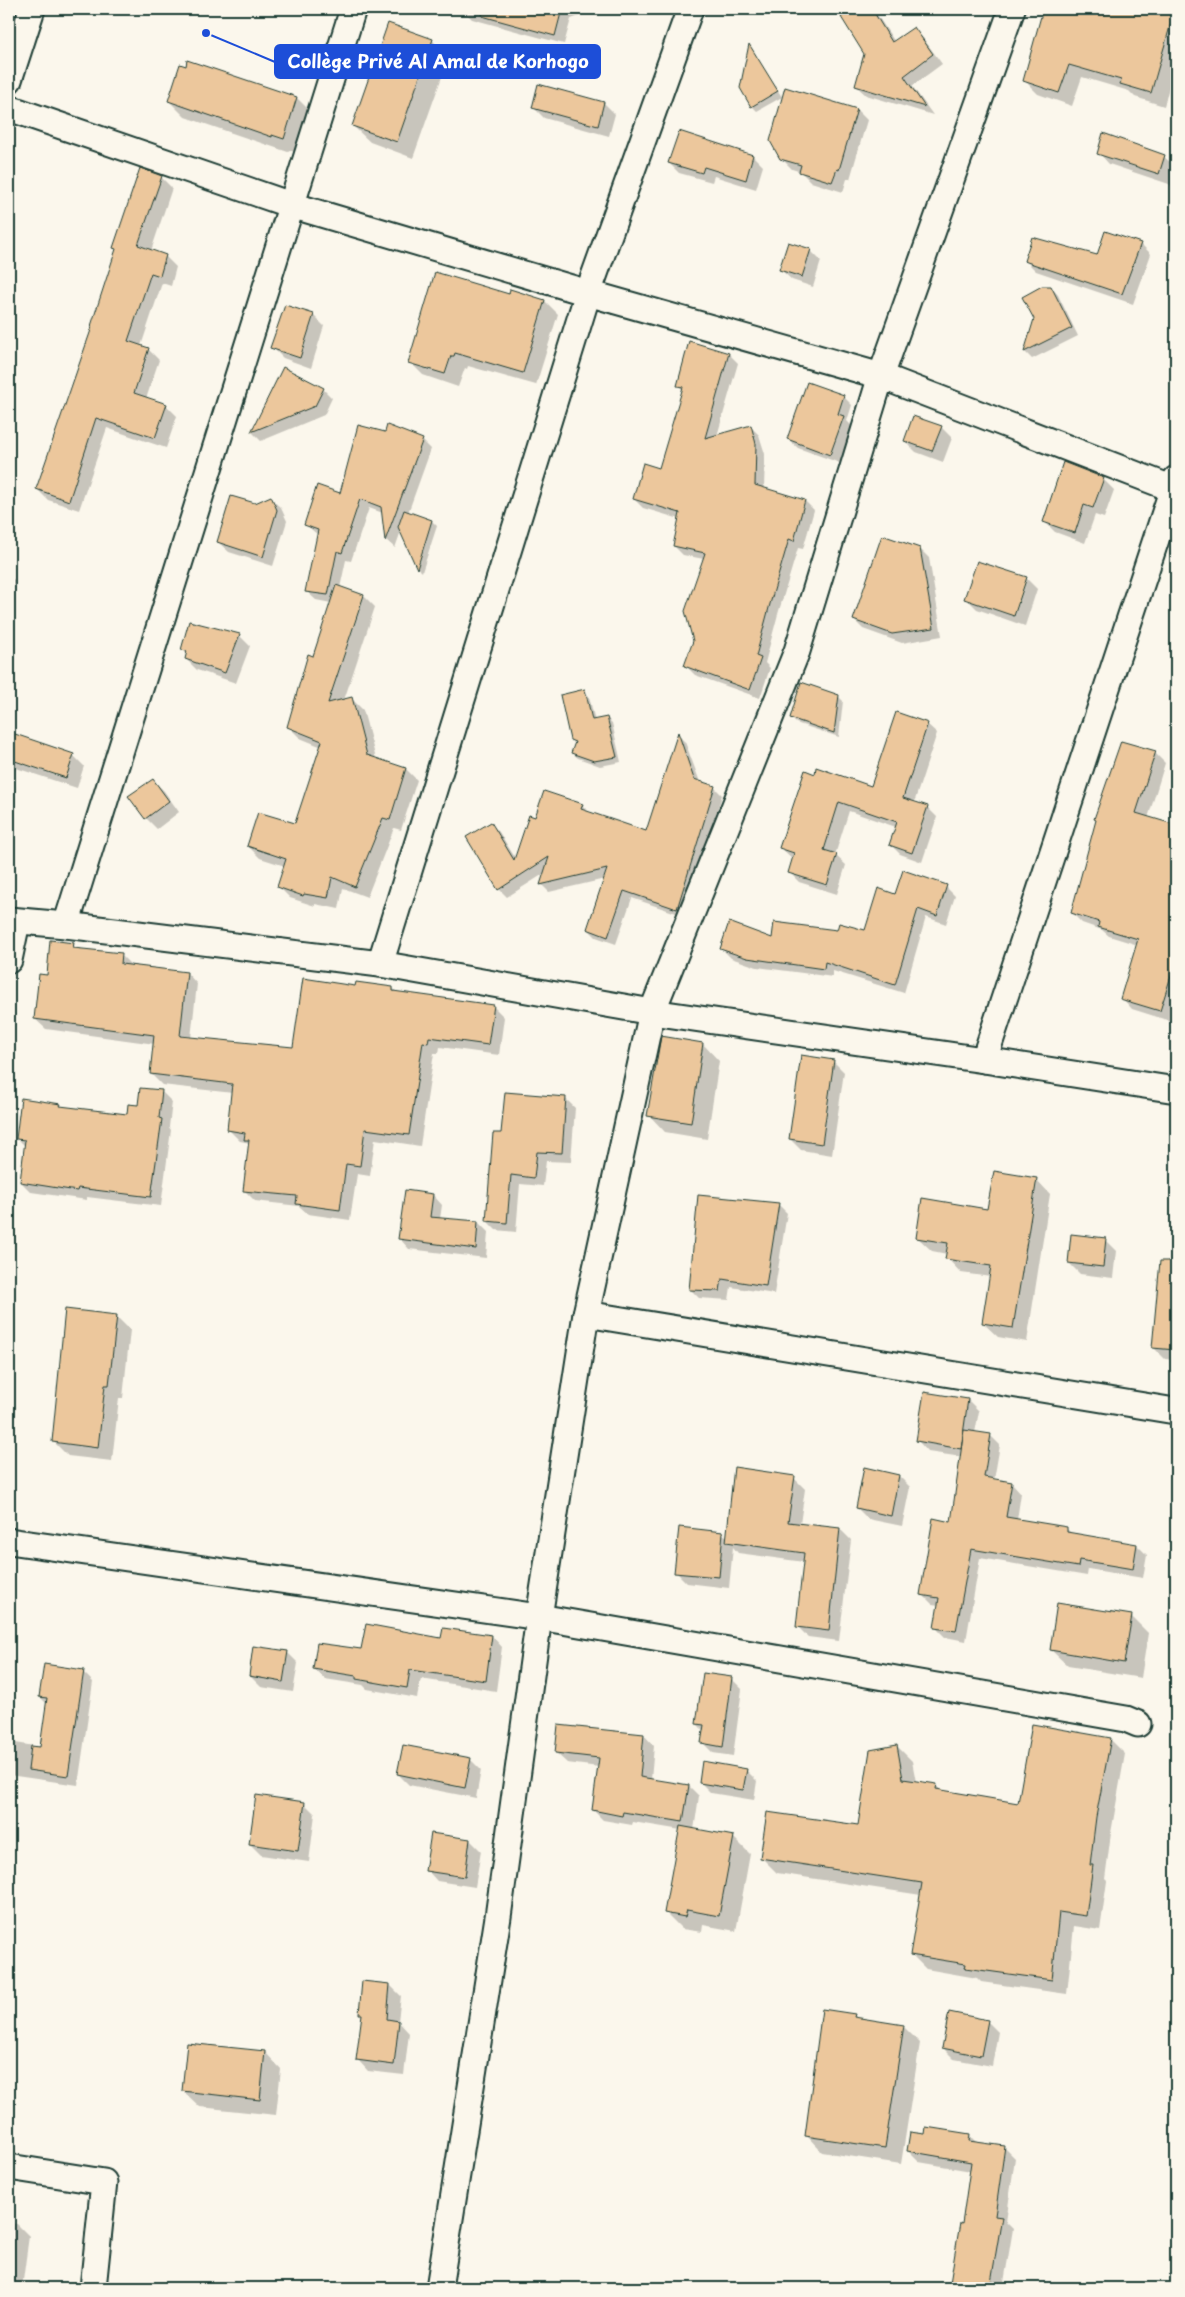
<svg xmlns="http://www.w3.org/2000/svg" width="1185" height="2297" font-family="'Playpen Sans',sans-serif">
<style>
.shadow{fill:#0003}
.building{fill:#ecc79c;stroke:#1f3d34}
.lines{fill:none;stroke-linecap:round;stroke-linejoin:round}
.minor-casing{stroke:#1f3d34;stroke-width:29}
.minor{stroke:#fbf7ec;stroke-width:25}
.leader{fill:none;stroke:#1d4ed8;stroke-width:2}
.callout-dot{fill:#1d4ed8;stroke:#fbf7ec;stroke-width:2}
.callout{fill:#1d4ed8;stroke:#1d4ed8;stroke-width:2}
.callout-label{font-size:18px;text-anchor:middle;font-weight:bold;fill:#fff}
</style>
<rect width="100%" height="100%" fill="#fbf7ec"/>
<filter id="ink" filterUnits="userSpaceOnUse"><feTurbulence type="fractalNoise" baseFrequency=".02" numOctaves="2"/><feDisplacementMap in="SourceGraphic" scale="10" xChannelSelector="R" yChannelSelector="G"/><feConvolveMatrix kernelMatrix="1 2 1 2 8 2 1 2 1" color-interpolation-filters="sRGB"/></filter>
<g filter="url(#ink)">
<!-- shadow -->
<g class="shadow">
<path d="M462 9H600L571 19 564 44 472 19Z"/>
<path d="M856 9H873L895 42 914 29 923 38 942 64 912 86 933 115 866 95 856 86 866 54 843 17Z"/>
<path d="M1047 9H1176V61L1164 106 1135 97 1129 91 1082 77 1072 106 1038 94 1025 81Z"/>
<path d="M432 40 449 57 413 158 370 142 353 126Z"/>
<path d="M750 47 782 97 757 111 752 106Z"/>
<path d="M188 62 297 98 313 114 300 154 289 150 288 152 185 117 169 101Z"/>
<path d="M539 85 604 103 615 114 609 136 544 118 533 107Z"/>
<path d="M786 89 857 110 867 120 850 179H847L843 192 811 182 801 172 792 169 781 158Z"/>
<path d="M1175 146 1176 191 1169 184 1109 164 1099 153 1164 157 1170 162Z"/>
<path d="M753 156 763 166 756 189 714 176 712 182 679 173 669 163Z"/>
<path d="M161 177 172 188 151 251 165 256 176 267 171 286 162 283 141 346 148 349 159 360 146 399 166 405 177 416 166 448 107 428 79 510 48 500 37 489 93 327 117 250 115 248Z"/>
<path d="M1105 232 1141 244 1151 254 1133 304 1036 271 1026 261 1098 256Z"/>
<path d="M810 250 821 261 813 287 792 280 781 270Z"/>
<path d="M1051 287 1058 295 1078 336 1032 359 1025 352 1035 319Z"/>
<path d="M511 291 545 301 558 314 536 385 468 366 467 369 465 368 458 387 423 375 410 362 509 295Z"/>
<path d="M313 315 324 326 311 368 283 358 272 347Z"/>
<path d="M690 343 729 354 738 363 717 436 750 426 759 435 765 454 764 489 805 501 814 510 803 549 798 548 778 614 765 663 770 668 760 698 695 675 686 666 694 641 704 559 683 555 674 546 680 519 643 508 634 499 660 469 683 390 678 385Z"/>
<path d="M284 369 323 389 332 398 324 415 261 441 252 432Z"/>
<path d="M843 396 852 405 847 421 852 426 840 463 798 448 788 439Z"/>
<path d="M941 427 952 438 943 462 916 452 905 441Z"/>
<path d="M386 434 422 440 431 449 408 513 432 521 437 526 422 572 418 568 401 531 395 548 386 540 383 513 369 508 351 561 346 560 340 588 364 596 375 607 344 700 351 698 363 710 376 759 406 769 417 780 401 830 394 828 367 897 343 888 339 909 315 904V906L290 898 278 886 285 866 260 858 248 846 295 825 322 747 300 738 288 726 331 603 316 600 306 591 318 535 305 524 341 494Z"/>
<path d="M1103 479 1114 490 1104 518 1095 515 1085 543 1055 532 1044 521Z"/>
<path d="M270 498 281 508 287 521 273 566 229 552 218 542 255 504Z"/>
<path d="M920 549 929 558 942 636 902 643 863 629 854 620Z"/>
<path d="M9 575 15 581 9 600Z"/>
<path d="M1026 578 1037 589 1025 626 977 609 966 598Z"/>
<path d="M239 635 250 646 236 683 197 670 186 659 188 655 182 649Z"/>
<path d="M584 691 589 696 595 721 607 718 612 723 621 762 600 766 578 758 572 753 575 744 571 740Z"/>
<path d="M838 696 843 701 839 737 796 723 791 718Z"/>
<path d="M927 724 937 733 914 803 927 807 937 817 922 862 900 854 890 844 896 827 849 811 835 855 846 865 837 894 799 882 789 872 793 859 781 848 816 775 872 788Z"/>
<path d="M9 734 73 755 84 766 77 788 16 768 9 789Z"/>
<path d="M678 735 685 742 700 782 714 787 722 795 685 916 632 898 616 944 596 937 588 929 605 879 549 892 541 884 545 873 507 897 499 889 491 824 499 832 516 859 536 818 582 805 590 813 646 832Z"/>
<path d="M1176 752V780L1170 774Z"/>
<path d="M1155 753 1165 763 1148 818 1176 827V1002L1170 1021 1132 1009 1122 998 1138 945 1109 936 1102 930 1082 923 1072 913Z"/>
<path d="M153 780 164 791 179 812 157 829 146 818Z"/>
<path d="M946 887 955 896 946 924 926 917 904 993 833 971V977L757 967 731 958 722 949 773 939 838 932H866L896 895Z"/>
<path d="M73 944 78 950 121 955 132 966 187 973 197 984 191 1038 294 1049 356 987 393 988 397 993 493 1006 504 1017 499 1055 440 1047 439 1053H434L420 1146 375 1139 370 1176 357 1174 350 1220 308 1214 299 1206 255 1201 244 1190 250 1143 240 1141 229 1130 233 1093 162 1085 151 1074 155 1044 46 1029 35 1019 48 977Z"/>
<path d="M703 1044 719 1061 707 1139 665 1132 649 1115Z"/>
<path d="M833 1061 844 1072 832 1155 801 1150 790 1139Z"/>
<path d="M162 1092 172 1102 169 1127 171 1130 161 1206 87 1197V1200L31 1192 21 1182 26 1147 17 1138 60 1105 63 1108 128 1115Z"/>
<path d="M566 1099 575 1108 571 1162 546 1161 543 1186 520 1184 516 1232 496 1230 487 1221 502 1135Z"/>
<path d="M1174 1114H1176V1138L1171 1133Z"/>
<path d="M1036 1179 1050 1194 1027 1342 998 1337 983 1323 991 1277 961 1273 947 1258V1254L932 1251 917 1237 989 1210Z"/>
<path d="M433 1195 442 1205 440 1219 478 1222 488 1232 486 1258 409 1249 400 1239Z"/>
<path d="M778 1204 787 1213 774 1294 731 1287 729 1300 699 1298 690 1289Z"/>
<path d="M1105 1240 1116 1251 1113 1278 1080 1274 1069 1263Z"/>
<path d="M1158 1298 1176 1300V1360L1165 1359 1154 1348Z"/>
<path d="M116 1316 130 1330 123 1398H119L112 1461 68 1456 54 1442Z"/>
<path d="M925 1394 968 1400 979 1411 975 1433 990 1435 1000 1445 994 1480 1012 1483 1021 1493 1017 1520 1067 1529 1072 1534 1137 1545 1147 1555 1143 1578 1088 1569 1087 1576 980 1558 966 1641 945 1637 935 1627 939 1605 932 1604 922 1594 952 1523 962 1457 928 1452 918 1441Z"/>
<path d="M899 1476 910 1487 902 1526 868 1519 857 1508Z"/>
<path d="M794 1478 805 1489 800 1524 840 1529 851 1540 839 1641 808 1637 797 1626 804 1562 738 1553 733 1547 729 1588 687 1583 676 1572 722 1533 728 1538Z"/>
<path d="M1131 1616 1148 1633 1141 1678 1068 1666 1051 1650Z"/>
<path d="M492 1636 502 1647 496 1691 421 1679 417 1698 367 1689 363 1685 325 1679 314 1669 362 1650 442 1639Z"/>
<path d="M287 1652 298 1663 293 1692 261 1687 250 1676Z"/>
<path d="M83 1672 93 1682 78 1785 9 1775V1742L41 1747 47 1704 40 1697Z"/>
<path d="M704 1675 732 1679 742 1689 733 1756 713 1753 702 1742 704 1731 697 1724Z"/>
<path d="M9 1695 16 1702 9 1710Z"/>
<path d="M644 1735 654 1746 651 1780 689 1786 699 1796 694 1830 733 1837 750 1854 736 1931 703 1925 702 1932 682 1929 665 1912 681 1830 633 1822 632 1825 603 1820 593 1810 599 1767 567 1763 556 1753Z"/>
<path d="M1110 1739 1125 1754 1111 1833 1105 1879 1107 1881 1100 1930 1074 1926 1067 1994 981 1982 977 1978 926 1969 911 1954 921 1895 777 1873 762 1858 859 1827 897 1746 912 1761 916 1782 936 1785 942 1791 1019 1804Z"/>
<path d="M470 1759 481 1770 476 1798 409 1785 398 1774Z"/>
<path d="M746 1770 757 1781 754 1800 711 1793 700 1782Z"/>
<path d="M304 1803 315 1814 309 1862 261 1855 250 1844Z"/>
<path d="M470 1840 481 1851 475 1887 437 1881 427 1870Z"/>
<path d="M390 1985 401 1996 398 2021 409 2033 404 2075 368 2071 358 2060 363 2016 360 2013Z"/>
<path d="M854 2015 858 2019 903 2026 920 2043 901 2164 822 2152 806 2135Z"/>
<path d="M987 2021 998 2032 992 2066 954 2059 943 2048Z"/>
<path d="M265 2052 281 2069 276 2115 200 2107 183 2091Z"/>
<path d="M926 2135H969L977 2143 1004 2147 1015 2158 1006 2222 1013 2229 1003 2288H957L951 2282 963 2225 971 2171 919 2162 908 2151Z"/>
<path d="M9 2223 17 2224 29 2236 22 2288H9Z"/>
</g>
<!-- building -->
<g class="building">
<path d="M483 9H562L555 36 482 16Z"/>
<path d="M854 9H872L892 42 914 27 933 54 904 76 925 107 855 86 864 54 841 17Z"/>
<path d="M1043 9H1175L1151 93 1120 84 1121 80 1069 65 1059 93 1023 81Z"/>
<path d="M388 23 433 39 397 142 352 126Z"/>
<path d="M749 44 778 91 751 107 740 88Z"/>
<path d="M187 60 297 97 284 139 272 135V137L168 101 180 64 186 66Z"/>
<path d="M538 84 604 102 598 126 532 108Z"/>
<path d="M785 87 857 109 839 170 837 169 832 182 799 172 801 165 780 159 770 141Z"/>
<path d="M679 131 753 155 746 180 704 167 702 173 668 163Z"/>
<path d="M1103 133 1165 155 1159 174 1097 154Z"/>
<path d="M140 168 162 176 138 245 166 255 160 276 151 273 128 341 149 348 134 393 167 404 155 438 96 418 69 501 36 489 92 327 91 326 116 249 113 248Z"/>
<path d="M1105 231 1141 243 1122 294 1024 261 1032 237 1097 255Z"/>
<path d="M788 242 811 249 802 277 779 270Z"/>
<path d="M435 272 509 294 510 289 545 300 523 373 455 353 454 356H451L445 374 408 363Z"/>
<path d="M1042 286H1051L1072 328 1024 352 1034 319 1022 297Z"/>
<path d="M285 305 314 314 300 358 270 348Z"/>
<path d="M689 341 729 353 705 438 751 425 756 444 755 485 805 500 794 541 789 539 770 604 756 656 761 658 750 690 684 666 693 641 685 611 705 553 673 546 680 513 633 499 643 463 659 468 683 387 677 386Z"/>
<path d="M283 367 324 388 315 406 251 432Z"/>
<path d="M807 382 844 395 838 414 844 416 830 455 787 439Z"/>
<path d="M913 416 942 426 932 451 904 441Z"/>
<path d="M358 425 385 432 387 425 423 439 385 541 381 507 360 499 342 553 337 551 328 595 305 592 318 530 304 525 317 485 340 493Z"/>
<path d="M1063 462 1104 478 1093 508 1084 505 1075 533 1043 522Z"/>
<path d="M231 496 255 503 271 496 277 510 263 557 217 542Z"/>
<path d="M404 510 432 520 417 569 398 527Z"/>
<path d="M882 535 920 548 934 628 892 634 853 620Z"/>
<path d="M977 561 1027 577 1014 616 964 599Z"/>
<path d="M336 585 364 595 328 703 352 697 367 755 406 768 390 820 383 818 355 887 332 877 328 898 304 894 303 896 277 887 286 859 247 846 258 812 295 823 322 741 287 727 308 654 313 656Z"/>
<path d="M189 621 240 634 225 673 185 659 187 651 181 650Z"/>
<path d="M801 682 839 695 834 733 790 718Z"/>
<path d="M585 689 592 720 607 717 617 757 594 761 571 753 575 742 570 740 560 695Z"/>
<path d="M896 712 928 723 903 798 928 806 912 853 889 845 897 822 839 802 824 850 837 854 827 885 788 873 794 853 779 848 805 770 815 774 816 767 871 786Z"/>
<path d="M9 732 74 754 66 778 9 759Z"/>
<path d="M678 732 694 779 715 786 677 909 624 891 608 937 587 929 607 869 540 885 549 857 498 890 466 837 491 822 514 860 529 815 535 817 544 791 583 804 581 809 646 831Z"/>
<path d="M1121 741 1156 751 1136 813 1176 825V960L1160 1011 1120 999 1138 939 1098 927 1099 922 1071 913 1096 820 1094 819Z"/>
<path d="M153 779 169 801 145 819 128 796Z"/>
<path d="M903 870 947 885 937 916 918 909 895 985 825 962 824 969 747 958 720 949 729 922 772 938 774 922 837 930 839 923 865 930 878 888 895 894Z"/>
<path d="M50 940 74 943 73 948 122 953 121 964 187 972 180 1036 293 1047 303 978 355 986 356 982 393 987V991L494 1005 488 1045 429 1037 428 1043 423 1042 409 1135 365 1129 360 1166 346 1164 340 1210 296 1204 297 1196 243 1191 249 1140H244L245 1133 227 1130 232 1084 150 1074 154 1035 34 1019 39 974 47 975Z"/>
<path d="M661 1036 703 1043 691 1123 647 1116Z"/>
<path d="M801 1055 834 1060 822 1144 789 1139Z"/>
<path d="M140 1088 162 1090 159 1118 162 1119 151 1197 78 1188 77 1191 20 1182 25 1140 16 1139 21 1098 61 1104 60 1106 127 1114 128 1104 138 1105Z"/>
<path d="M505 1092 566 1097 562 1153 537 1152 534 1178 511 1175 507 1223 486 1221 493 1133H501Z"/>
<path d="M994 1171 1037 1178 1013 1328 982 1323 991 1266 945 1259 948 1243 916 1238 922 1198 987 1209Z"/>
<path d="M405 1190 433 1194 430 1217 478 1221 476 1249 398 1239Z"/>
<path d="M698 1195 779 1203 766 1286 722 1279 720 1291 689 1290Z"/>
<path d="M1071 1234 1106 1238 1103 1267 1068 1263Z"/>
<path d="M1160 1261H1176V1350L1152 1348Z"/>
<path d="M65 1309 117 1315 109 1385H105L98 1448 52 1442Z"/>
<path d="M924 1392 968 1399 961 1449 916 1441Z"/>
<path d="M964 1430 991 1434 984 1477 1012 1482 1006 1517 1067 1527V1532L1137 1544 1133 1569 1079 1560 1078 1567 971 1549 956 1631 934 1628 939 1598 920 1595 933 1518 951 1522Z"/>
<path d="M734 1467 795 1476 788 1522 840 1528 829 1631 796 1627 804 1553 726 1542Z"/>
<path d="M864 1467 899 1475 891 1516 856 1508Z"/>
<path d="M679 1527 723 1532 719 1577 674 1573Z"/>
<path d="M1057 1603 1132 1615 1124 1663 1050 1650Z"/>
<path d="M366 1624 441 1638 443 1628 492 1635 486 1681 410 1670 407 1688 356 1679V1676L313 1669 317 1643 361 1649Z"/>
<path d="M253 1646 288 1651 283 1682 249 1676Z"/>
<path d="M44 1664 84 1670 68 1776 28 1770 31 1746 40 1747 47 1698 39 1697Z"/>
<path d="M703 1673 732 1677 723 1747 701 1743 704 1725 696 1724Z"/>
<path d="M1032 1724 1111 1738 1096 1817 1090 1865H1093L1086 1916 1059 1912 1052 1980 965 1968 966 1964 910 1955 922 1883 760 1858 767 1812 858 1825 870 1750 897 1745 903 1779 937 1784 936 1789 1018 1803Z"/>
<path d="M558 1725 644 1734 640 1777 689 1785 683 1822 623 1812 622 1816 592 1810 599 1758 555 1753Z"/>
<path d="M403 1745 471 1758 465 1788 397 1774Z"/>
<path d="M702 1761 747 1769 743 1790 699 1783Z"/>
<path d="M256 1795 305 1802 298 1851 249 1844Z"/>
<path d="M680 1826 734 1836 719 1916 687 1910 685 1917 664 1913Z"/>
<path d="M431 1833 470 1839 465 1877 425 1871Z"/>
<path d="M362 1981 390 1984 387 2019 399 2021 394 2065 356 2060 362 2014H359Z"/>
<path d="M822 2009 855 2014 854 2017 904 2025 885 2148 805 2136Z"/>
<path d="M949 2012 988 2020 981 2056 942 2048Z"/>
<path d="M187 2043 265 2051 260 2100 182 2091Z"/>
<path d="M926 2127 970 2134 969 2141 1005 2146 995 2216 1002 2217 990 2288 950 2283 960 2223 962 2224 971 2162 907 2151 910 2132 925 2134Z"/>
</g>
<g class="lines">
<!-- minor casing -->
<g class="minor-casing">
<g id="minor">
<path d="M9 80 32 9"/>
<path d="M9 108 291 205 588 293 881 376 1176 490"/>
<path d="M9 920 66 925 380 964 652 1012 984 1060 1176 1090"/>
<path d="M66 925 353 9"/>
<path d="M9 960 17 922"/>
<path d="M380 964 588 293 690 9"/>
<path d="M984 1060 1176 479"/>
<path d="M586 1314 1175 1411"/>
<path d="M9 1541 539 1617 1126 1719 1138 1724"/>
<path d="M9 2167 104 2182 93 2288"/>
<path d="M439 2288 498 1917 539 1617 586 1314 652 1012 797 651 881 376 1012 9"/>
</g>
</g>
<!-- minor -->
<use href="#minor" class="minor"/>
</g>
</g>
<!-- callouts -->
<path class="leader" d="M206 33L275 62"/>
<circle class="callout-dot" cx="206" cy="33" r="5"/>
<rect class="callout" x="275" y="45" width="325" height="33" rx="5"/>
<g class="callout-label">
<text x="438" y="68">Collège Privé Al Amal de Korhogo</text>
</g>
<!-- margin -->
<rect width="1185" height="2297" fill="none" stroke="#fbf7ec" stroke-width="30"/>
<rect x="15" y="15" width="1155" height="2267" fill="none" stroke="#1f3d34" stroke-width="2" filter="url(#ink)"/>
</svg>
